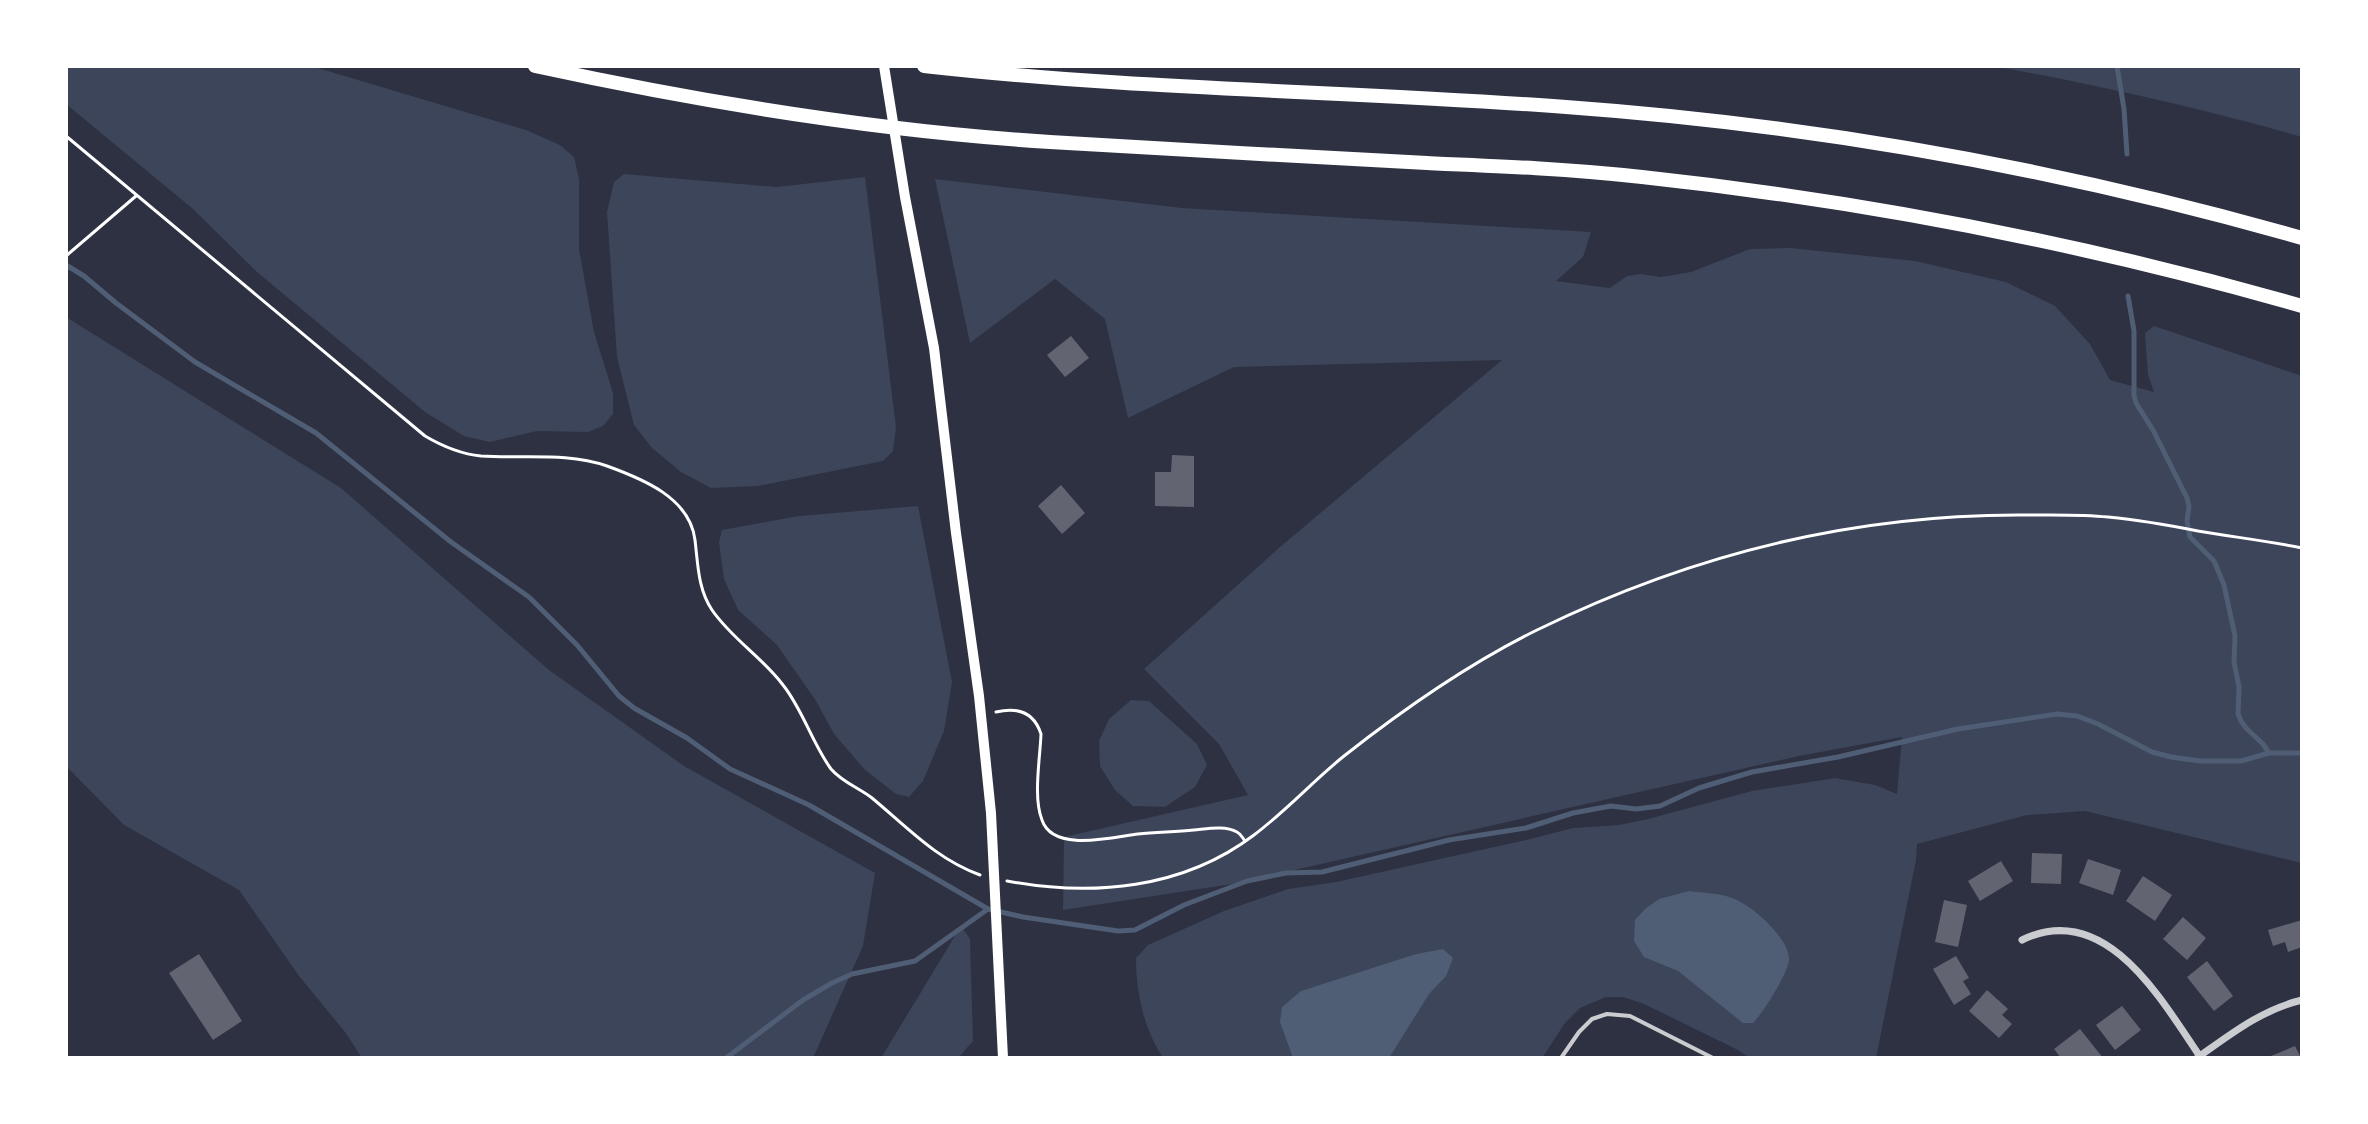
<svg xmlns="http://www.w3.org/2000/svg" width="2368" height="1124" font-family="'Golos Text',sans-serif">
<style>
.green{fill:#3c4559}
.water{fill:#4f5d75}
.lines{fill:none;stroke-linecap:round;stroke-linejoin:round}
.stream{stroke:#4f5d75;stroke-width:5}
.building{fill:#626471}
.path{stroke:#fff;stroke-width:3}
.service{stroke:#caccd0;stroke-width:4}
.minor{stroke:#caccd0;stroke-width:7}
.secondary{stroke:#fff;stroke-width:10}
.motorway{stroke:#fff;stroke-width:14}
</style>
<rect width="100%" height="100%" fill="#2d3142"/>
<!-- green -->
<g class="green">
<path d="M66 66H311L526 130 560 145 574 157 579 179V249L594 332 613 393V414L603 426 588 432 537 431 490 442 464 436 425 412 257 272 193 209 66 104Z"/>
<path d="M1993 66H2302V137C2200 108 2097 85 1993 66Z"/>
<path d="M624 174 777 187 865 177 896 427 893 451 883 461 758 486 711 488 681 472 652 448 634 425 617 357 607 212 614 182Z"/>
<path d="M935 179 1182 208 1591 232 1583 257 1556 281 1610 288 1627 276 1641 274 1661 277 1691 272 1750 249 1791 248 1915 261 2006 282 2055 306 2090 344 2110 380 2154 392 2148 375 2145 333 2154 326 2302 376V863L2085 811 2027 815 1917 844 1916 860 1876 1058H1750L1736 1049 1644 1004 1623 997H1606L1580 1008 1565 1023 1542 1058H1163C1144 1029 1136 994 1136 958L1148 945 1224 911 1288 889 1336 882 1526 840 1573 828 1619 825 1648 819 1752 791 1835 778 1875 785 1897 794 1902 737 1799 756 1232 884 1063 910 1064 837 1248 795 1219 744 1144 669 1280 547 1502 360 1234 367 1128 418 1105 319 1055 279 970 343Z"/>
<path d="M66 317 341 488 549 670 684 766 875 873 863 946 813 1058H362L345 1032 299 976 239 890 124 825 66 766Z"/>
<path d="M918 506 952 682 944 731 923 781 909 797 896 794 865 770 834 734 816 701 777 645 738 610 724 579 719 542 722 530 799 516Z"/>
<path d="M1131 700 1149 701 1197 744 1207 765 1195 787 1165 807 1133 806 1115 790 1100 766 1099 741 1109 719Z"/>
<path d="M961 926 970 939 973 1041 958 1058H881Z"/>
</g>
<!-- water -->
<g class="water">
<path d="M1689 891C1703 893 1719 893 1732 898 1751 904 1789 938 1789 959 1789 972 1763 1013 1753 1023H1743L1678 971 1644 957 1634 941 1635 920 1645 909 1659 899Z"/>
<path d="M1443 949 1453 958 1446 976 1429 994 1389 1058H1293L1280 1022 1282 1007 1301 991 1416 954Z"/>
</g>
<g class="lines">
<!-- stream -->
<g class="stream">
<path d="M2117 66 2124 109 2127 154"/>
<path d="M66 265 84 276 116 303 195 362 316 433 451 542 529 597 577 645 619 696 634 708 687 738 730 769 809 805 988 909 1023 917 1118 931 1135 930 1184 905 1247 881 1286 873 1322 872 1449 840 1526 828 1573 813 1611 806 1636 809 1660 806 1699 788 1752 772 1838 757 1958 729 2057 714 2077 716 2098 724 2152 752 2171 757 2200 761H2241L2269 753H2302"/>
<path d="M2128 296 2134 331V395L2136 403 2153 430 2187 498 2189 506 2187 521 2190 537 2214 561 2224 585 2235 636 2234 662 2239 687 2238 714 2241 721 2246 728 2263 744 2269 753"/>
<path d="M726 1058 803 1000 832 983 852 974 915 961 988 909"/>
</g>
</g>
<!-- building -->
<g class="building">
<path d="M1071 336 1089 358 1065 377 1047 355Z"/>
<path d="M1172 455 1194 456V507L1155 506V472H1171Z"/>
<path d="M1061 485 1085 513 1062 534 1038 506Z"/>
<path d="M2032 853 2062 854 2061 884 2031 883Z"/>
<path d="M2088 859 2121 870 2113 895 2079 883Z"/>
<path d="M2001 861 2013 881 1980 901 1968 881Z"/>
<path d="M2143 876 2172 895 2155 921 2126 901Z"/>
<path d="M1944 900 1967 905 1958 947 1935 942Z"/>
<path d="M2183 917 2206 938 2187 960 2163 939Z"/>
<path d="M2302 920V947L2288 952 2285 942 2273 946 2268 930Z"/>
<path d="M199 954 242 1021 213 1040 169 973Z"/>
<path d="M1956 956 1969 978 1963 981 1971 994 1954 1005 1933 969Z"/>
<path d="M2207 961 2233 996 2214 1011 2187 977Z"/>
<path d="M1987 990 2008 1009 2002 1015 2012 1024 1999 1038 1969 1011Z"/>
<path d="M2122 1006 2141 1030 2115 1050 2096 1025Z"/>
<path d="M2080 1029 2103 1058H2061L2054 1049Z"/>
<path d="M2295 1046 2301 1058H2266Z"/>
</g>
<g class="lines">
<!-- path -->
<g class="path">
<path d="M66 136 425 436C442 446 460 454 481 456 524 459 566 452 607 466 643 479 690 498 695 540 698 565 698 589 712 610 732 639 762 657 783 685 803 710 812 743 831 769 842 782 859 788 872 798 907 827 936 859 980 875"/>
<path d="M66 256 136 196"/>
<path d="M996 712C1017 707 1034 712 1041 734 1040 759 1033 798 1042 820 1053 853 1113 837 1138 834 1157 832 1175 832 1194 830 1206 829 1225 825 1237 832 1241 834 1242 837 1245 841"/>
<path d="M1007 881C1092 897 1183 889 1254 835 1286 811 1313 781 1344 756 1405 708 1468 664 1537 630 1690 555 1854 514 2024 515 2052 515 2080 514 2108 517 2139 520 2168 525 2198 531 2233 537 2268 541 2302 548"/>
</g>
<!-- service -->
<path class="service" d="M1561 1058 1579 1032 1592 1019 1607 1014 1630 1016 1713 1058"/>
<!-- minor -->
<g class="minor">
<path d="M2022 940C2106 899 2162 1001 2201 1058"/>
<path d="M2197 1058C2231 1034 2261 1010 2302 1000"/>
</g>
<!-- secondary -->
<path class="secondary" d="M884 66 905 197 934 348 956 533 979 696 991 813 1003 1058"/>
<!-- motorway -->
<g class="motorway">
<path d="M535 66C705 103 877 131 1050 142 1176 150 1301 156 1427 163 1498 166 1571 169 1642 177 1865 201 2086 244 2302 306"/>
<path d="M924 66C1137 90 1353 91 1566 107 1816 125 2061 169 2302 238"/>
</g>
</g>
<!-- border -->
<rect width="2368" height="1124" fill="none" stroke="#ffffff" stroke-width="136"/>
</svg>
